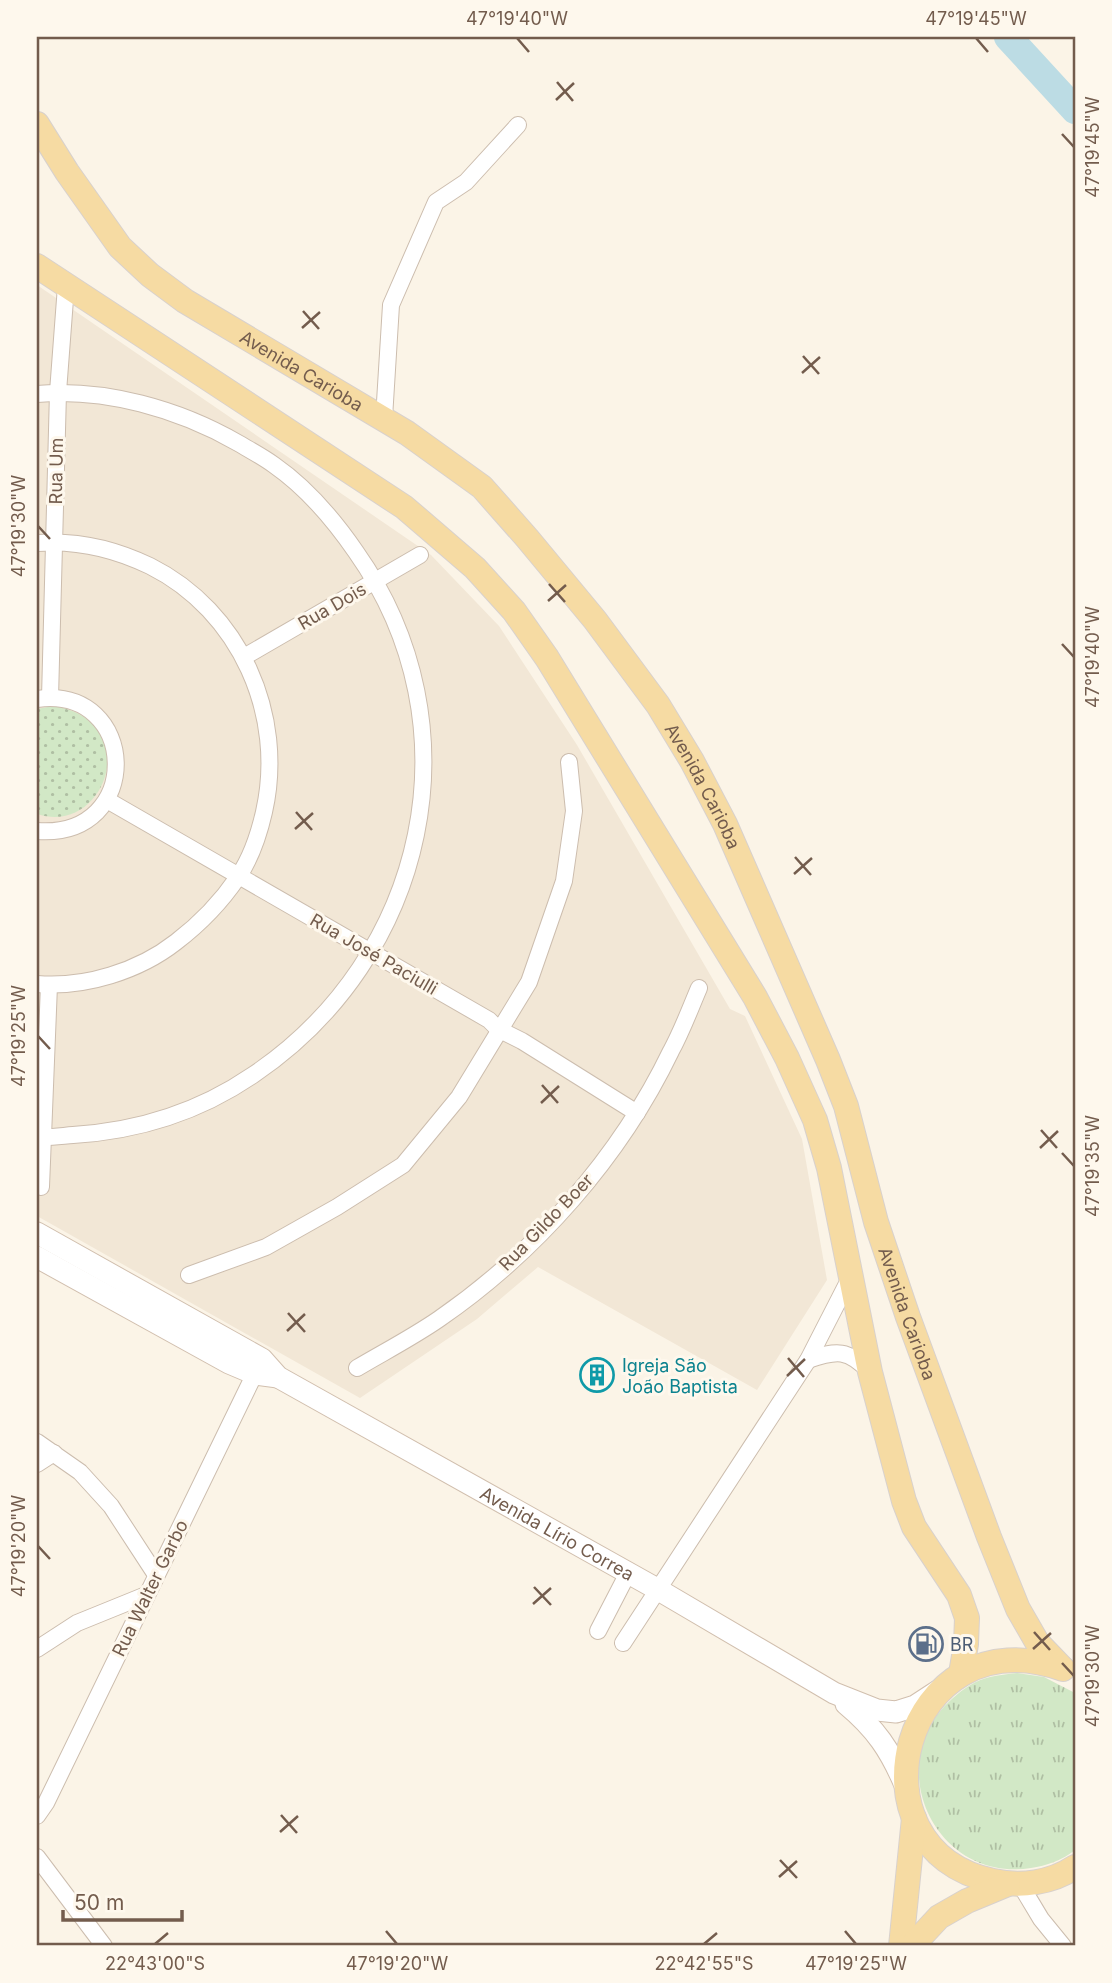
<svg xmlns="http://www.w3.org/2000/svg" width="1112" height="1983" font-family="Inter,sans-serif">
<style>
.residential{fill:#f2e7d6}
.grass{fill:url(#grass-tufts)}
.park{fill:url(#park-dots)}
.lines{fill:none;stroke-linecap:round;stroke-linejoin:round}
.river{stroke:#bcdce4;stroke-width:28}
.street-casing{stroke:#ccbdae;stroke-width:18}
.secondary-casing{stroke:#d1bfae;stroke-width:23}
.primary-casing{stroke:#d8d1cd;stroke-width:26}
.street{stroke:#fff;stroke-width:16}
.secondary{stroke:#fff;stroke-width:21}
.primary{stroke:#f6dba3;stroke-width:24}
.ticks{fill:none;stroke:#735c4d;stroke-width:2.5}
.labels{text-anchor:middle;dominant-baseline:central;stroke-width:6;stroke-linejoin:round;paint-order:stroke}
.street-label{font-size:18px;fill:#735c4d;stroke:#fef8ed}
.culture-label{font-size:18px;fill:#0d838f;stroke:#fef8ed;text-anchor:start}
.service-label{font-size:18px;fill:#4e5e75;stroke:#fef8ed;text-anchor:start}
.neatline{fill:none;stroke:#735c4d;stroke-width:2.5}
.ticks-label{font-size:18px;text-anchor:middle;fill:#735c4d}
</style>
<defs>
<pattern id="grass-tufts" width="24" height="20" patternUnits="userSpaceOnUse" patternTransform="scale(1.75)"><rect width="24" height="20" fill="#d2e8c6"/><path d="M3 7l-1-3M5 7V3M7 7l1-3M15 17l-1-3M17 17v-4M19 17l1-3" fill="none" stroke="#afbfa3"/></pattern>
<pattern id="park-dots" width="8" height="8" patternUnits="userSpaceOnUse" patternTransform="scale(1.75)"><rect width="8" height="8" fill="#d2e8c6"/><path d="M2 2h.1M6 6h.1" fill="none" stroke="#afbfa3" stroke-width="1.8" stroke-linecap="round"/></pattern>
</defs>
<rect width="100%" height="100%" fill="#fbf4e7"/>
<!-- residential -->
<path class="residential" d="M37 285 431 555 499 626 577 745 730 1009 745 1016 802 1139 827 1280 757 1390 538 1267 477 1319 360 1398 37 1216Z"/>
<!-- grass -->
<path class="grass" d="M1017 1673 1044 1677 1075 1693V1850C1063 1860 1046 1866 1031 1868 934 1883 879 1762 953 1698 963 1689 976 1680 990 1677 998 1675 1008 1674 1017 1673Z"/>
<!-- park -->
<path class="park" d="M53 706C146 720 106 837 37 814V709Z"/>
<g class="lines">
<!-- river -->
<path class="river" d="M1008 37 1075 110"/>
<!-- street casing -->
<g class="street-casing">
<g id="street">
<path d="M37 394C105 388 179 409 238 443 250 450 263 457 274 465 307 488 334 520 356 552 479 726 427 958 253 1075 199 1112 137 1131 73 1135 61 1136 49 1138 37 1137"/>
<path d="M384 418 391 305 436 202 466 182 518 125"/>
<path d="M37 543C76 540 115 549 150 566 240 611 286 715 264 812 259 834 251 858 238 877 221 902 201 923 176 942 139 971 85 988 37 984"/>
<path d="M244 657 420 555"/>
<path d="M50 698 58 392 66 286"/>
<path d="M37 699C139 685 145 839 37 831"/>
<path d="M107 800 489 1020 498 1029 522 1041 637 1113"/>
<path d="M41 1187 49 985"/>
<path d="M189 1275 266 1247 337 1207 403 1165 459 1097 529 982 564 881 574 811 569 762"/>
<path d="M808 1360C837 1350 848 1349 870 1372"/>
<path d="M357 1368C384 1352 413 1337 439 1319 536 1252 620 1157 671 1051 682 1031 690 1009 699 988"/>
<path d="M37 1442 80 1472 111 1506 156 1575"/>
<path d="M37 1464 54 1453"/>
<path d="M598 1631 628 1573"/>
<path d="M623 1643 808 1360 850 1278"/>
<path d="M37 1649 77 1623 146 1595"/>
<path d="M37 1816 46 1803 258 1367"/>
<path d="M37 1857 104 1946"/>
<path d="M1020 1884 1041 1919 1063 1946"/>
</g>
</g>
<!-- secondary casing -->
<g class="secondary-casing">
<g id="secondary">
<path id="s1" d="M37 1233 262 1359 278 1377 657 1589 834 1693 877 1710 896 1712 915 1706 938 1691"/>
<path d="M37 1257 229 1363 255 1374 278 1377"/>
<path d="M846 1704C876 1729 890 1750 905 1785"/>
</g>
</g>
<!-- primary casing -->
<g class="primary-casing">
<g id="primary">
<path id="s2" d="M37 124 67 172 120 247 150 275 185 301 407 433 482 487 527 538 595 620 658 705 692 761 725 824 828 1060 846 1106 876 1222 908 1317 989 1537 1018 1609 1037 1642 1062 1668"/>
<path d="M37 266 404 507 475 568 514 611 547 658 755 997 787 1058 815 1120 829 1168 870 1372 904 1501 914 1527 959 1595 967 1618 966 1644 961 1674"/>
<path d="M1063 1669C902 1612 842 1849 993 1881 1021 1887 1051 1883 1075 1867"/>
<path d="M901 1946 914 1818"/>
<path d="M912 1946 939 1917 967 1901 1008 1884"/>
</g>
</g>
<!-- street -->
<use href="#street" class="street"/>
<!-- secondary -->
<use href="#secondary" class="secondary"/>
<!-- primary -->
<use href="#primary" class="primary"/>
</g>
<!-- ticks -->
<path class="ticks" d="M517 38 529 52M976 38 988 52M557 82 573 101M556 100 574 83M1062 134 1074 147M303 311 319 329M302 328 320 312M803 356 819 374M802 373 820 357M38 526 50 539M549 584 565 602M548 601 566 585M1062 644 1074 657M296 812 312 830M295 829 313 813M795 857 811 875M794 874 812 858M38 1036 50 1049M542 1085 558 1103M541 1103 559 1086M1041 1130 1057 1148M1040 1148 1058 1131M1062 1153 1074 1166M288 1313 305 1332M287 1331 305 1314M788 1358 804 1377M787 1376 805 1359M38 1546 50 1559M534 1587 551 1605M533 1604 551 1588M1034 1632 1050 1650M1033 1649 1051 1633M1062 1663 1074 1676M281 1815 297 1833M280 1832 298 1816M780 1860 797 1878M779 1877 797 1861M386 1931 397 1944M845 1931 856 1944M155 1944 168 1933M704 1944 717 1933"/>
<!-- icons -->
<defs>
<g id="building-ring" transform="scale(1.75)"><circle r="9.5" fill="#fef8ed" stroke="#0f9aa8" stroke-width="1.5"/><path d="M-4-6H4V6H1V3H-1V6H-4ZM-2.5-4.3h1.7v1.8h-1.7ZM.8-4.3h1.7v1.8H.8ZM-2.5-1h1.7V.8h-1.7ZM.8-1h1.7V.8H.8Z" fill="#0f9aa8"/></g>
<g id="fuel-ring" transform="scale(1.75)"><circle r="9.5" fill="#fef8ed" stroke="#5c6f8a" stroke-width="1.5"/><path d="M-5.5-6h7V0h2V4h1.3V-2.5L3-4.5l.8-.8L6-3V5H2.5V1h-1V6h-7ZM-4.2-4.7v3.2H.2V-4.7Z" fill="#5c6f8a"/></g>
</defs>
<g fill-rule="evenodd">
<use href="#building-ring" x="597" y="1375"/>
<use href="#fuel-ring" x="926" y="1644"/>
</g>
<g class="labels">
<!-- street labels -->
<g class="street-label">
<text stroke="none"><textPath href="#s2" startOffset="369">Avenida Carioba</textPath></text>
<text transform="translate(56 471) rotate(-89)">Rua Um</text>
<text transform="translate(332 606) rotate(-30)">Rua Dois</text>
<text stroke="none"><textPath href="#s2" startOffset="957">Avenida Carioba</textPath></text>
<text transform="translate(374 954) rotate(30)">Rua José Paciulli</text>
<text transform="translate(546 1222) rotate(-46)">Rua Gildo Boer</text>
<text stroke="none"><textPath href="#s2" startOffset="1524">Avenida Carioba</textPath></text>
<text stroke="none"><textPath href="#s1" startOffset="602">Avenida Lírio Correa</textPath></text>
<text transform="translate(150 1588) rotate(-64)">Rua Walter Garbo</text>
</g>
<!-- culture labels -->
<g class="culture-label">
<text x="622" y="1365">Igreja São<tspan x="622" dy="21">João Baptista</tspan></text>
</g>
<!-- service labels -->
<g class="service-label">
<text x="950" y="1644">BR</text>
</g>
</g>
<!-- border -->
<rect width="1112" height="1983" fill="none" stroke="#fef8ed" stroke-width="77"/>
<!-- scale -->
<path d="M63 1910v10h119v-10" fill="none" stroke="#735c4d" stroke-width="3.5"/>
<text x="74" y="1910" font-size="21" fill="#735c4d" stroke="#fef8ed" stroke-width="5" paint-order="stroke">50 m</text>
<rect x="38" y="38" width="1036" height="1906" class="neatline"/>
<g class="ticks-label">
<text x="517" y="25">47°19'40"W</text>
<text x="976" y="25">47°19'45"W</text>
<text transform="translate(1093 147) rotate(-90)" y="6">47°19'45"W</text>
<text transform="translate(19 526) rotate(-90)" y="6">47°19'30"W</text>
<text transform="translate(1093 657) rotate(-90)" y="6">47°19'40"W</text>
<text transform="translate(19 1036) rotate(-90)" y="6">47°19'25"W</text>
<text transform="translate(1093 1166) rotate(-90)" y="6">47°19'35"W</text>
<text transform="translate(19 1546) rotate(-90)" y="6">47°19'20"W</text>
<text transform="translate(1093 1676) rotate(-90)" y="6">47°19'30"W</text>
<text x="155" y="1970">22°43'00"S</text>
<text x="397" y="1970">47°19'20"W</text>
<text x="704" y="1970">22°42'55"S</text>
<text x="856" y="1970">47°19'25"W</text>
</g>
</svg>
